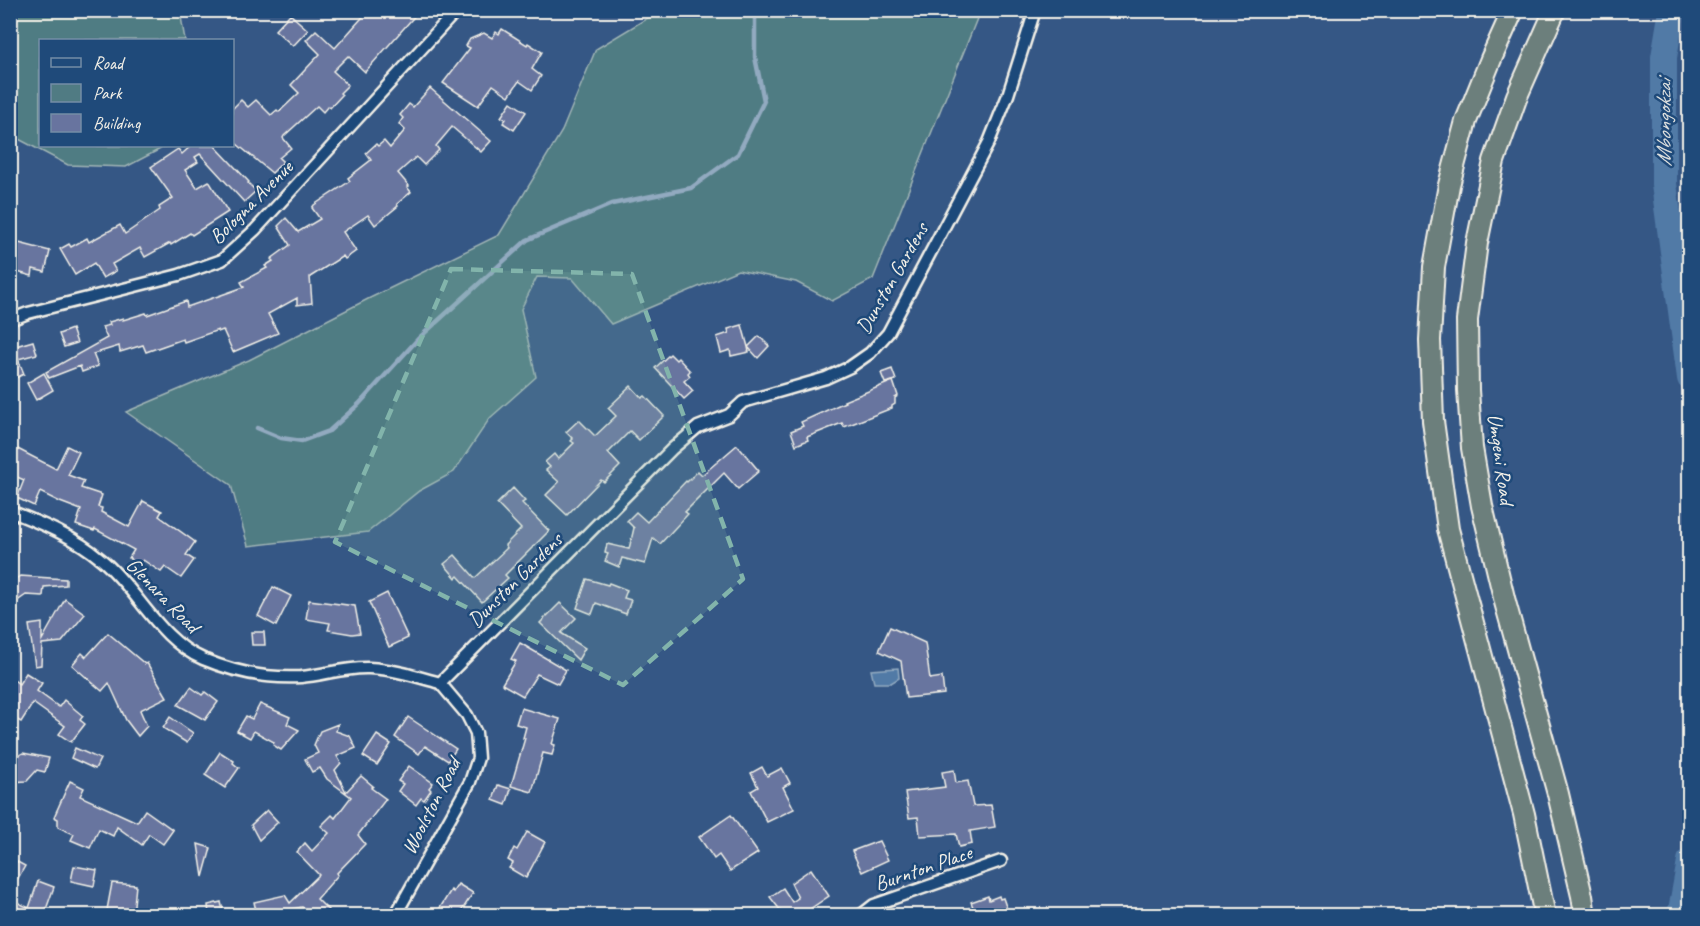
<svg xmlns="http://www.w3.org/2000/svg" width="1700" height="926" font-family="Caveat,sans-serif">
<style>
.green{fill:#507b83;stroke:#a2b6b6;stroke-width:1.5}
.water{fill:#517aa6;stroke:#92aac0;stroke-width:1.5}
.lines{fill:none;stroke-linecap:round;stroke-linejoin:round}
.stream{stroke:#92aac0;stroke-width:4.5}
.river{stroke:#517aa6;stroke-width:26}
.building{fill:#68749f;stroke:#f4f1e8;stroke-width:1.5}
.street-casing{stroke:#f4f1e8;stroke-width:15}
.highway-casing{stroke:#f4f1e8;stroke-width:24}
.street{stroke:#1f4a7a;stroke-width:10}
.highway{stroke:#6c7f7c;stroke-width:20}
.marked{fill:#82b4ab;fill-opacity:0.2;stroke:#82b4ab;stroke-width:4.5;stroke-dasharray:12 8;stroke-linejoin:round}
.labels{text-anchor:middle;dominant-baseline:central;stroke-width:5;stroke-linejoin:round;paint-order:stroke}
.street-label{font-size:21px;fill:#f4f1e8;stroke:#1f4a7a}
.water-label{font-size:22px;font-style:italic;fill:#dcdfde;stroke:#1f4a7a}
</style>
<rect width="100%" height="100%" fill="#355785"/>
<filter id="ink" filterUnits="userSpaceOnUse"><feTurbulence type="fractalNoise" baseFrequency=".0167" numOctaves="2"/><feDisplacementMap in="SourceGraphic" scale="12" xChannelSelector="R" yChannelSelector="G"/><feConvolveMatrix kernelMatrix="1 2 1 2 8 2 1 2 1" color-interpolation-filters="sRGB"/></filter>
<g filter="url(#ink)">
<!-- green -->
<g class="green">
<path d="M10 11H180L185 40H40V146H166L126 167 68 165 11 135Z"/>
<path d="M659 11H980L873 279 832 301 796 282 738 270 611 324 572 278 537 277 521 309 536 377 490 418 454 472 419 491 368 532 248 546 231 485 126 412 249 360 370 298 499 235 562 131 596 49Z"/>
</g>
<!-- water -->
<path class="water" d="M898 668 899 678 891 683H874L871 670Z"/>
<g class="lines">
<!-- stream -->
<g class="stream">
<path d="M10 18 22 10"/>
<path d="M257 428 281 438 302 441 329 431 359 404 418 339 527 240 612 204 691 188 738 154 764 101 755 57V10"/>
</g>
<!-- river -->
<g class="river">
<path d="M1672 10 1664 57V184L1690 378"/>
<path d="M1680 916 1690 861"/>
</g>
</g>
<!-- building -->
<g class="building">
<path d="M369 10H420L365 72 348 56 333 71 348 85 340 93 342 95 330 108 328 106 323 112 317 106 284 136 283 138 291 148 279 158 283 162 272 173 232 140V109L241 100 248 107 256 100 271 115 277 110 279 112 299 93 291 85 320 54 306 40 316 30 335 48Z"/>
<path d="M290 14 308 30 293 46 275 30Z"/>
<path d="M502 29 527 45 528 43 542 52 532 69 541 76 532 90 519 81 509 96 493 85 478 106 443 83 470 48 466 46 470 39 484 33 492 38 496 32 499 34Z"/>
<path d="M430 88 491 141 481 152 452 127 436 146 439 150 424 165 416 157 398 173 409 186 407 187 411 192 397 204 398 206 375 225 368 215 343 232 356 251 345 259 343 256 310 277 312 303 297 305V298L268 314 278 333 233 352 223 330 218 332V330L184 342 183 339 146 352 143 345 120 352 119 346 93 354 98 366 82 372 80 366 49 378 46 372 107 338 102 327 110 325 109 322 123 318V320L146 313 147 315 186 301 187 307 244 287 241 282 267 268 265 266 273 261 271 259 290 245 278 226 286 218 298 232 320 219 312 208 314 205 350 181 348 178 371 160 366 153 376 144 378 146 384 141 390 148 405 130 399 124 403 118 400 115 409 104 413 107Z"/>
<path d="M511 102 526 112 514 130 503 123 506 119 501 117Z"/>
<path d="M191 146H215L249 182 248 183 256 191 244 202 200 154 195 157 198 162 185 170 197 188 209 181 228 212 192 235 190 233 171 245 170 243 145 257 140 248 112 264 116 271 103 278 94 263 75 275 60 249 69 244 71 247 87 238 89 242 120 225 125 234 160 210 159 207 173 198 151 167 178 149 182 154Z"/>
<path d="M15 242 50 251 45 272 33 269 32 276 17 272 18 266 10 264Z"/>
<path d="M742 325 748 347 759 336 769 346 758 358 748 347 749 352 731 356 730 350 721 353 717 337 729 333 728 329Z"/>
<path d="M72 329 77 343 64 347 59 334Z"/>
<path d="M33 341 37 354 18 359 24 374 10 381V343L12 347Z"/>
<path d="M670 354 676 360 678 358 690 371 688 373 690 376 684 381 693 391 684 399 655 368Z"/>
<path d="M892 369 896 380 885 383 881 373Z"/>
<path d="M44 373 53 390 36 400 27 383Z"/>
<path d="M893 381 898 396 895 398V404L892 406V408L844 427 842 423 807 437 808 440 796 445 791 431 803 426 801 422 845 402 844 401Z"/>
<path d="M631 386 642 398 645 396 664 416 639 440 630 431 608 453 620 466 604 482 601 480 567 515 546 495 559 482 546 470 550 467 545 462 554 454 558 459 574 443 571 441 573 439 566 432 579 420 595 436 616 416 608 408Z"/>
<path d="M10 445 56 469 67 446 79 452 68 475 84 481 81 488 102 495 98 507 102 508 101 512 129 527 143 501 162 511 159 516 195 542 186 555 194 560 181 578 165 567 161 572 143 560 140 565 129 558 134 550 95 529 94 531 76 525 81 510 60 502 40 492 34 506 17 498 24 480 10 474Z"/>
<path d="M737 445 759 471 738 489 724 473 685 512 688 514 660 544 653 538 645 564 622 558 619 567 605 561 608 554 605 553 607 544 629 549 634 528 627 521 636 512 647 522 686 481 687 482 698 471 702 475Z"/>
<path d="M513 488 525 501 522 503 549 531 505 575 508 578 482 602 458 576 456 578 444 564 455 555 475 578 507 548 505 545 521 529 497 504Z"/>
<path d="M20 576 66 579V585L44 587 43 596 26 595 10 606V583Z"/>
<path d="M587 579 608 585 609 583 627 590 624 598 631 600 626 614 596 603 592 614 577 608Z"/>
<path d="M273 587 291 596 276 626 258 616Z"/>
<path d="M387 593 408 638 389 647 369 602Z"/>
<path d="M65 599 85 614 62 642 42 644 41 665 35 666 29 625 42 623V640Z"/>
<path d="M309 600 355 606 360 633 352 634 328 630 330 623 306 619Z"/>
<path d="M560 603 576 618 561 633 585 648 578 660 540 623Z"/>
<path d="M890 627 925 643 930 679 942 677 944 694 906 698 901 661 879 651Z"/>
<path d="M251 632H264L265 645H252Z"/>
<path d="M108 633 145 664 147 663 167 697 140 710 147 726 138 736 126 720 109 683 102 691 72 665 82 653 86 657Z"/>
<path d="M520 643 566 670 558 684 537 674 523 696 502 684 516 661 511 659Z"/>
<path d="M26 673 42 683 37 691 59 707 64 700 83 716 80 720 85 724 71 742 59 734 65 726 33 703 21 722 10 716V677L19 684Z"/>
<path d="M191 687 202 695 205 692 218 702 205 720 178 705Z"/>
<path d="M260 704 290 717 287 724 299 730 281 750 273 745 274 742 254 731 250 738 237 731 246 716 252 719Z"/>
<path d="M521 708 560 719 552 744 555 745 552 755 543 753 532 792 511 786 525 738H523L526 727 516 724Z"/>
<path d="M170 717 193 733 187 743 163 728Z"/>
<path d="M408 717 456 749 448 761 425 746 419 754 395 737Z"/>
<path d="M338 724 336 731 350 736 356 748 337 756 341 763 335 770 346 792 361 776 373 786 371 788 386 799 358 835 365 844 337 873 338 875 317 899 333 915H310L302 907 268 914V915H257L254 902 285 895 290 903 319 875 297 852 305 843 312 851 329 833 321 826 332 815 335 818 351 797 327 779 320 768 312 772 305 759 318 753 314 745 320 731Z"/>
<path d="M377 735 391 744 377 765 363 756Z"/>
<path d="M75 748 100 759 95 769 71 758Z"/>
<path d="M220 752 234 761 233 763 239 768 225 788 205 775Z"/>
<path d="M23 753 49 758 45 772 37 770 27 781 10 782V760Z"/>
<path d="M409 766 433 783 429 788 431 790 424 800 421 798 416 805 398 791 403 784 398 781Z"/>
<path d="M762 767 767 776 782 768 790 783 783 787 794 809 767 822 751 791 758 787 751 773Z"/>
<path d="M954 770 956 783 968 781 973 806 991 805 995 827 970 831 972 844 959 847 956 834 920 836 918 817 909 818 905 792 945 787 942 772Z"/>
<path d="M70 781 84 788 80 796 137 822 145 810 173 830 163 844 149 834 142 845 117 827 113 836 99 829 90 848 71 840 74 834 58 827V819L54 817Z"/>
<path d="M498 785 511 789 506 805 493 800Z"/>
<path d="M267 810 278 822 259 840 251 825Z"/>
<path d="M731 815 758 853 730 871 719 855 714 859 699 837Z"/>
<path d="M527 832 545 842 526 878 509 868 513 863 508 860 514 848 517 850Z"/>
<path d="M879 841 888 860 862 872 852 851Z"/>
<path d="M198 844 211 848 203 877Z"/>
<path d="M10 858 25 866 10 892Z"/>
<path d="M74 866 97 870 94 886 71 881Z"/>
<path d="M811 869 829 896 801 915H784L770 897 783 888 792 902 798 898 791 883Z"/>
<path d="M38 881 54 887 44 915H10V899L29 908Z"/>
<path d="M112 883 136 885 133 915H106Z"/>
<path d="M458 884 473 893 459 915H445L438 911 451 890 453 892Z"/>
<path d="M988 896 989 900 999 896 1000 899 1003 898 1009 915H953V913L973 907 971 902Z"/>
<path d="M221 902 224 915H209L208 905Z"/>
</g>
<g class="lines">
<!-- street casing -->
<g class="street-casing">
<g id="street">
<path d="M10 320 28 313 179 275 222 260 255 230 457 10"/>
<path d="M10 511C43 524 75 537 102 560 138 590 159 640 203 659 234 672 268 679 301 677 324 675 346 667 369 668 393 669 418 677 440 683"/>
<path d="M440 683 672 449 698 427 729 415 743 402 826 378 850 367 870 353 888 333 989 142 1008 95 1035 10"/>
<path d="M395 916 470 782 478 758 476 733 467 715 440 683"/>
<path d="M860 916 874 905 1001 861"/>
</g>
</g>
<!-- highway casing -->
<g class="highway-casing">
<g id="highway">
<path d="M1513 10 1491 59 1466 121 1449 185 1434 267 1430 340 1433 421 1448 529 1524 814 1545 916"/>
<path d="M1555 10 1517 96 1494 161 1477 243 1467 320 1468 390 1472 448 1482 506 1505 602 1558 794 1582 896 1585 916"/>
</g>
</g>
<!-- street -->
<use href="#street" class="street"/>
<!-- highway -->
<use href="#highway" class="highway"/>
</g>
</g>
<!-- marked area -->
<path class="marked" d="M451 269 632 274 743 579 623 685 335 542Z"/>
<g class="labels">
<!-- street labels -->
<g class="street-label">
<text transform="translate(251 202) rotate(-45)">Bologna Avenue</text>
<text transform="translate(892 278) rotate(-60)">Dunston Gardens</text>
<text transform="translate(1501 459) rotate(82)">Umgeni Road</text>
<text transform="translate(515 580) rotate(-45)">Dunston Gardens</text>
<text transform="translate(163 595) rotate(46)">Glenara Road</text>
<text transform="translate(431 806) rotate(-63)">Woolston Road</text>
<text transform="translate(923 868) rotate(-19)">Burnton Place</text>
</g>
<!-- water labels -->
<g class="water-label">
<text transform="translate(1664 123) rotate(-90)">Mbongokzai</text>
</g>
</g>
<!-- margin -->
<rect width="1700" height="926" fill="none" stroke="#1f4a7a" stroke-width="36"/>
<rect x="18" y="18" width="1664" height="890" fill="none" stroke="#f4f1e8" stroke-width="2" filter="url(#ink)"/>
<!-- legend -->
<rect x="39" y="39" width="195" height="108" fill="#1f4a7a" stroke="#748da6" stroke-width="1.5"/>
<rect x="51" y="58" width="30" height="9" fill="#1f4a7a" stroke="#748da6" stroke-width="1.5"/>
<text x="93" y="69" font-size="18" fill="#f4f1e8">Road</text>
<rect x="51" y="84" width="30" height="18" fill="#507b83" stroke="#748da6" stroke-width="1.5"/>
<text x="93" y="99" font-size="18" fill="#f4f1e8">Park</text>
<rect x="51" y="114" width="30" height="18" fill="#68749f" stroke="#748da6" stroke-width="1.5"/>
<text x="93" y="129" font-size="18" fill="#f4f1e8">Building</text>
</svg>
